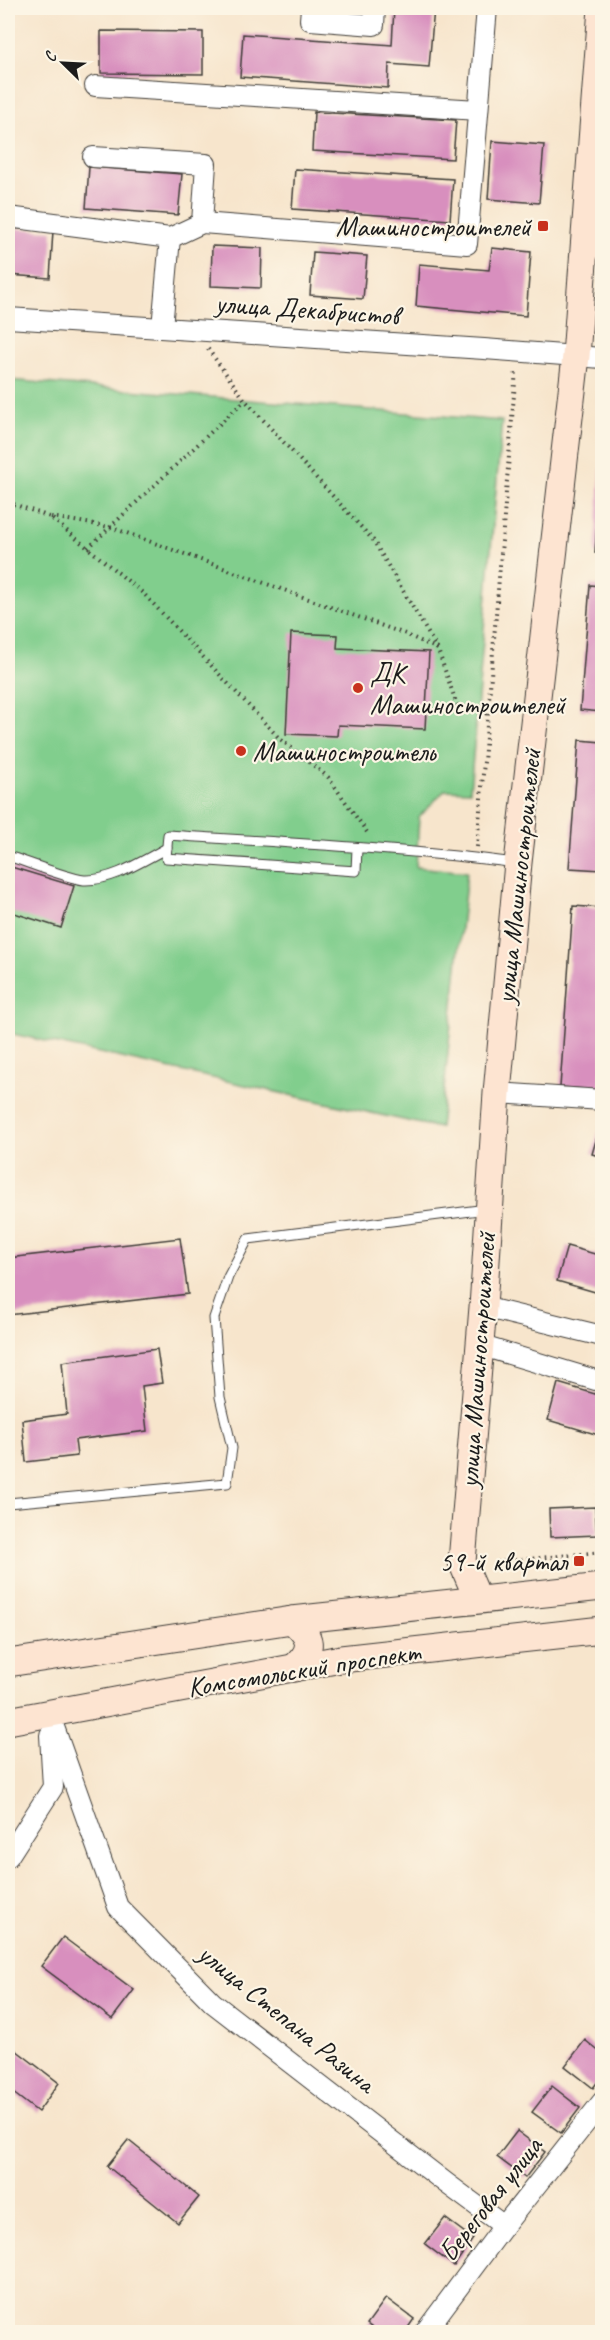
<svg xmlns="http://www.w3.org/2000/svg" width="610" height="2340" font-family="Caveat,sans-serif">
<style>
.green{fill:#81ce8d;stroke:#4e7554;stroke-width:1.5}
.building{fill:#d88fbe}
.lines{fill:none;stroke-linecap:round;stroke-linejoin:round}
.lane-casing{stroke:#3d3a36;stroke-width:11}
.street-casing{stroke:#3d3a36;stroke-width:22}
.secondary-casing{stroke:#3d3a36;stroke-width:29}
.path{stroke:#3d3a36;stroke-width:4;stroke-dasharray:1.5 4.5;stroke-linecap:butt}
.lane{stroke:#fff;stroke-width:9}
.street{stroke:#fff;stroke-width:20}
.secondary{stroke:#fde4d1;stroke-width:27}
.poi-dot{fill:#c8321e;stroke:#fcf5e5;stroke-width:2}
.labels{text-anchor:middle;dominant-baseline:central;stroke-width:4.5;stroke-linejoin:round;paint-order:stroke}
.poi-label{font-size:28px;fill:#1c1c1c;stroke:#fcf5e5;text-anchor:end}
.street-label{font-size:28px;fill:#1c1c1c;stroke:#fcf5e5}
</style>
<rect width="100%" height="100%" fill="#fcf5e5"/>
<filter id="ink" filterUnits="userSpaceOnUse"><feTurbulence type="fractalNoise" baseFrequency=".0167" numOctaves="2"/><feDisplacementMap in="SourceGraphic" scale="12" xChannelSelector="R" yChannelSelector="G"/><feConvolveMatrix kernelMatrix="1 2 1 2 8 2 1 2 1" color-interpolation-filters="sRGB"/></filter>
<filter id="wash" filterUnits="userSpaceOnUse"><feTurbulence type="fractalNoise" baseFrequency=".008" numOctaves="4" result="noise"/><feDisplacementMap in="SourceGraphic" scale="24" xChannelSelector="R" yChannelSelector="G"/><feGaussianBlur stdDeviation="1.35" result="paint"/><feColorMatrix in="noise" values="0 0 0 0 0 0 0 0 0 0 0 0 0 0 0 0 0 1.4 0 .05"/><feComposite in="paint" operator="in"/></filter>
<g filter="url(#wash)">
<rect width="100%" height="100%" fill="#f7e5cc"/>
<!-- green -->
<path class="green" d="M8 380 502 421 470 791 445 790 419 817 416 867 467 872 440 1128 8 1033Z"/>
<g id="blocks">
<!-- building -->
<g class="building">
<path d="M122 8H192V10L122 11Z"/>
<path d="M394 8H434L429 67 389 64 388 88 240 77 243 34 392 45Z"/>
<path d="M101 31 203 32V74L101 73Z"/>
<path d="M314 112 456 120 453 159 312 151Z"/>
<path d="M492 141 544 145 539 203 488 199Z"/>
<path d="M89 167 182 174 178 215 86 208Z"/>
<path d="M295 169 453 179 450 220 292 209Z"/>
<path d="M8 228 53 231 50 278 8 275Z"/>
<path d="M212 246 262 248 261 288 211 286Z"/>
<path d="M492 248 531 252 526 316 416 306 419 264 489 270Z"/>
<path d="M313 252 367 256 363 299 310 295Z"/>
<path d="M601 466H602V554L595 553Z"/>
<path d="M590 585 602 586V712L580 710Z"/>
<path d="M291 633 338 635 337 648 429 652 425 729 338 725 337 736 286 734Z"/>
<path d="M579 740 602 742V870L569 868Z"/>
<path d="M8 866 74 886 61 928 8 911Z"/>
<path d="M573 906 602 908V1063L600 1090 560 1087Z"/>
<path d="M602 1120V1157L592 1154Z"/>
<path d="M180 1238 188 1294 8 1315V1258Z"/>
<path d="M567 1246 602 1256V1294L557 1281Z"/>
<path d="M157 1349 162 1383 142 1386 147 1431 75 1440 77 1456 26 1462 22 1420 67 1414 62 1362Z"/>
<path d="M558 1383 602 1396V1436L548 1420Z"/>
<path d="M595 1507 597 1535 550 1537 549 1509Z"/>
<path d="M63 1937 134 1990 112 2019 41 1966Z"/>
<path d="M585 2040 602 2054V2076L593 2088 565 2066Z"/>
<path d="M8 2044 59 2083 38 2112 8 2089Z"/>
<path d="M552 2086 580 2108 561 2133 532 2112Z"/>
<path d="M517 2131 545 2152 525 2178 497 2157Z"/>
<path d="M128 2140 199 2197 178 2223 107 2166Z"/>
<path d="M445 2218 473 2239 454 2266 425 2244Z"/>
<path d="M386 2298 414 2319 405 2332H378L367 2324Z"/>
</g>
</g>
</g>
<g filter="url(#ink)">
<use href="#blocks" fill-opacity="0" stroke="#3d3a36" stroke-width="1.5"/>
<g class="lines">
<!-- lane casing -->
<g class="lane-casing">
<g id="lane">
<path d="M357 848 356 871 166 858 168 835C283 843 400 848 516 863"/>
<path d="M8 856C27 862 66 878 84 880 112 881 142 861 167 848"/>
<path d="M8 1503 227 1483 232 1448 220 1397 214 1318 228 1277 248 1239 487 1209"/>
</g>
</g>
<!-- street casing -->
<g class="street-casing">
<g id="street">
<path d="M311 8 310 20 374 25 375 8"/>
<path d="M95 86 478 110"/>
<path d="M93 157 206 164 202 223"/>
<path d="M8 217 170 238 202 223 467 244 487 8"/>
<path d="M8 318 484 349 602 358"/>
<path d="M162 328 170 238"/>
<path d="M497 1093 602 1100"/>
<path d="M483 1307 602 1336"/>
<path d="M479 1345 602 1382"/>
<path d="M49 1713 118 1907 213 2003 446 2183 504 2226"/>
<path d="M8 1857 53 1787 50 1735"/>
<path d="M425 2332 504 2226 602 2102"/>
</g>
</g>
<!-- secondary casing -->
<g class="secondary-casing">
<g id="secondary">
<path d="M478 1599 462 1562 483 1307 497 1093 518 863 576 356 602 8"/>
<path d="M292 1620C312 1638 315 1648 294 1668"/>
<path d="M8 1663 292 1620 602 1587"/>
<path d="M8 1721 341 1659 602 1630"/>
</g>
</g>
<!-- path -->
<g class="path">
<path d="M208 349 245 400 373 540 438 650 457 705 488 714"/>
<path d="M8 502 50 517 144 594 280 739 328 777 369 835"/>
<path d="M51 517 110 527 405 634 438 649"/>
<path d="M88 548 245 400"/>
<path d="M477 847 516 370"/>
<path d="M497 1562 602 1552"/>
</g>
<!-- lane -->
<use href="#lane" class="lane"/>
<!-- street -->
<use href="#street" class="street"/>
<!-- secondary -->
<use href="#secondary" class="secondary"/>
</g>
</g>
<!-- markers -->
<g class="poi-dot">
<rect x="537" y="220" width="12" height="12" rx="3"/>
<circle cx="358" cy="688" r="6"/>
<circle cx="241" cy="751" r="6"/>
<rect x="573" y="1555" width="12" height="12" rx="3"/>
</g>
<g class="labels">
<!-- poi labels -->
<g class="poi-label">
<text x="531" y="226">Машиностроителей</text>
<text x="370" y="672" text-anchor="start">ДК<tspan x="370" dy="32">Машиностроителей</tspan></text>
<text x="253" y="751" text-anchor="start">Машиностроитель</text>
<text x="567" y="1561">59-й квартал</text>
</g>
<!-- street labels -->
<g class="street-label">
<text transform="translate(307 309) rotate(4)">улица Декабристов</text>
<text transform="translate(518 876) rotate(-84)">улица Машиностроителей</text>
<text transform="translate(477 1360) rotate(-86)">улица Машиностроителей</text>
<text transform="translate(304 1669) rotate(-9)">Комсомольский проспект</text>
<text transform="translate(287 2018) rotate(39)">улица Степана Разина</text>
<text transform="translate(490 2199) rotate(-52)">Береговая улица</text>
</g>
</g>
<!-- margin -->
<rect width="610" height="2340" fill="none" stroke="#fcf5e5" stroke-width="30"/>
<!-- north arrow -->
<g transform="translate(63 63) rotate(294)" stroke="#fcf5e5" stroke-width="4.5" paint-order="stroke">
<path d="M0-4.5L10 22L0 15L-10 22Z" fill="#1c1c1c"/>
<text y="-9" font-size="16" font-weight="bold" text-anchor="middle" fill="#1c1c1c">С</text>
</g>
</svg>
